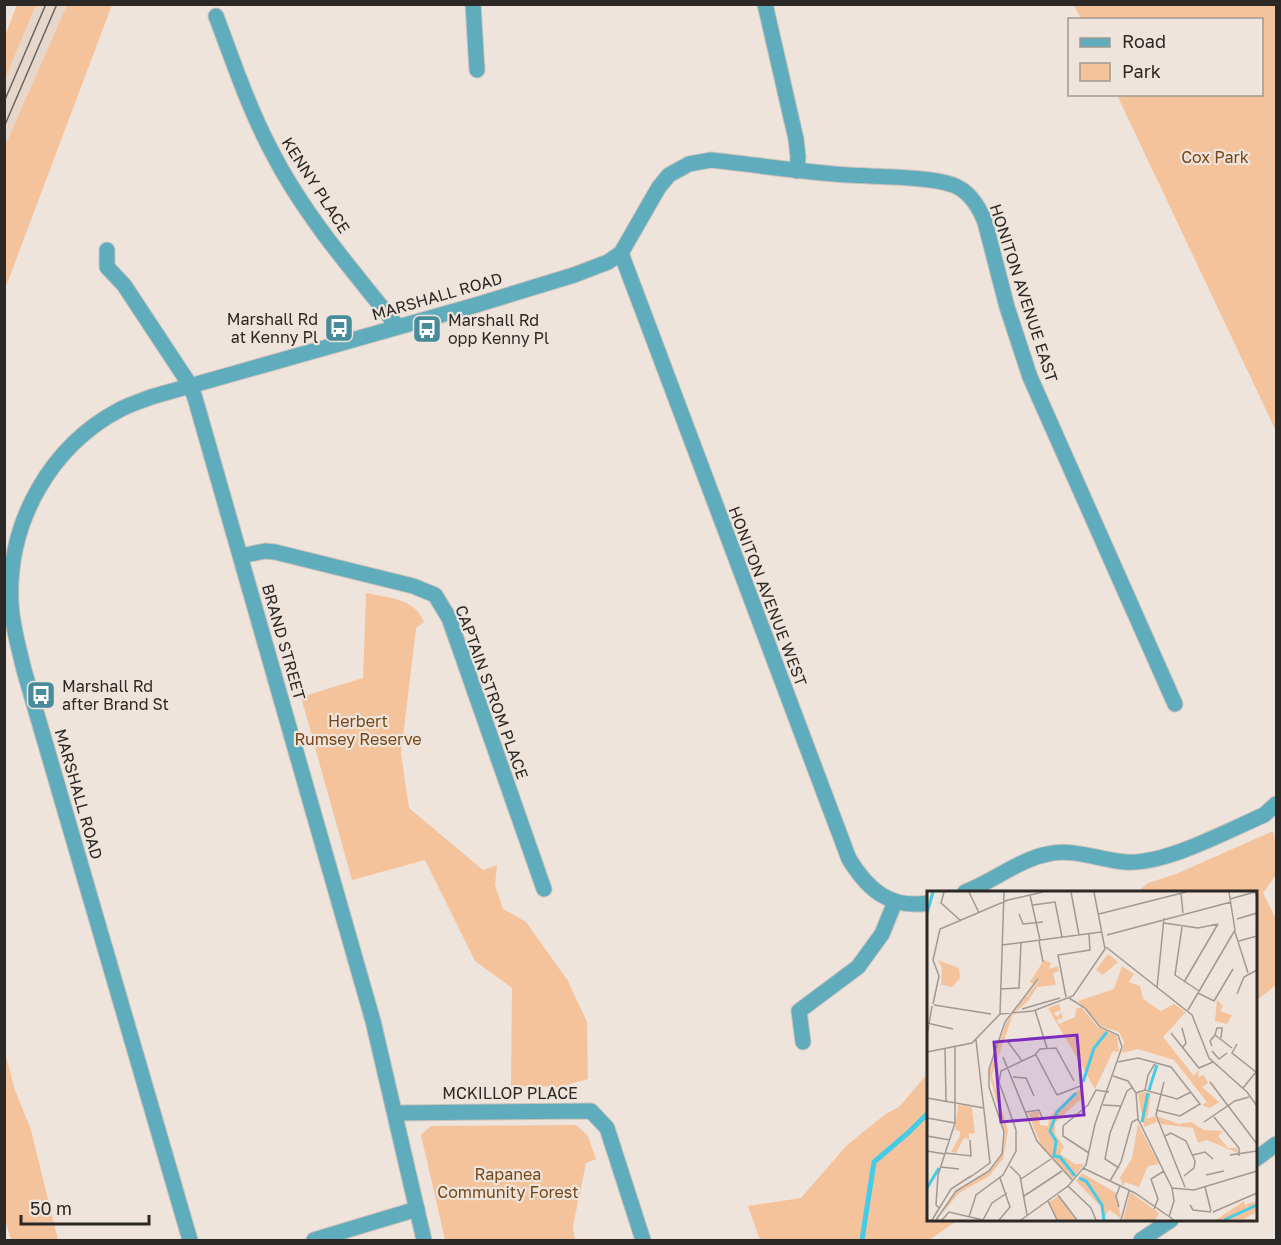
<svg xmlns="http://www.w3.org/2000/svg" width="1281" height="1245" font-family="'Golos Text',sans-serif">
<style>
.built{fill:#e7d7cb}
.green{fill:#f4c39b}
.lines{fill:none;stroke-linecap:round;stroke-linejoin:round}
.stream{stroke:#46cbe6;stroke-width:5}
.minor-casing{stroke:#cbc2bb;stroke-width:17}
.minor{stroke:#5facbd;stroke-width:15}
.tram{stroke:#69645f;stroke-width:1.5}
.labels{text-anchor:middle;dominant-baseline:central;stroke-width:4.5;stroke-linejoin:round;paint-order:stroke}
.park-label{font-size:16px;fill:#764616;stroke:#eee4dc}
.street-label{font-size:16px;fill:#2b2825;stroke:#eee4dc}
.poi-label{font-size:16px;fill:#2b2825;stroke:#eee4dc;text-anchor:start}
.inset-river{fill:none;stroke:#46cbe6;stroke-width:3}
.inset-road{fill:none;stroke:#a09993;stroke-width:1.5}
.view{fill:#7b2cbf;fill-opacity:0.15;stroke:#7b2cbf;stroke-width:3}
.inset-edge{fill:none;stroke:#2b2825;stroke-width:3}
</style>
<rect width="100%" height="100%" fill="#eee4dc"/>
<!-- built -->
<path class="built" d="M36 5H67L5 146V79Z"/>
<!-- green -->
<g class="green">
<path d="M17 5H36L5 79V36Z"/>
<path d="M67 5H112L5 289V146Z"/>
<path d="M1074 5H1276V431L1117 95 1262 94V20L1081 19Z"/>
<path d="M366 593C388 598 415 598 424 622L416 628 401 754 409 808 483 870 497 865 495 885 503 909 526 922 568 981 587 1022 588 1079 560 1087 511 1086 512 988 475 961 425 860 352 880 301 697 363 678Z"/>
<path d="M1273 831 1276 847V875L1263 893 1276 919V985L1256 1001V892H1137L1148 883 1176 874Z"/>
<path d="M4 1049 15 1090 31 1130 58 1240H11L4 1216Z"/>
<path d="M928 1073V1220H958L929 1240H760L748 1206 801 1198 847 1145 887 1113 899 1107Z"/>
<path d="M576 1125 588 1136 596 1159 586 1163 573 1226 575 1240H445L421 1135 431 1126Z"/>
</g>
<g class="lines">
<!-- stream -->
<path class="stream" d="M862 1240 874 1162 909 1132 928 1113"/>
<!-- minor casing -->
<g class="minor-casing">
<g id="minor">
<path d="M473 4 477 70"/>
<path d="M765 4 796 139 798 157 797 171"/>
<path d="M216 16C233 61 249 109 272 152 304 215 353 271 397 326"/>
<path d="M107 250V267L124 285 190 385 195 398 373 1021 424 1240"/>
<path d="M621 253 849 859C868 890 890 909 928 903"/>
<path d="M241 556 265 551 275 552 413 586 435 595 449 618 544 889"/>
<path d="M965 892C992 882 1020 859 1048 854 1073 848 1100 860 1125 862 1165 865 1227 831 1264 815L1276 804"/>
<path d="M803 1042 799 1011 858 967 882 934 895 902"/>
<path d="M395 1113 591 1111 607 1128 643 1240"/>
<path d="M1256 1159 1276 1144"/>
<path d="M190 1240 24 670C19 648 12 626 11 603 7 523 50 446 121 409 131 404 141 401 151 397L476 305 574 275 608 262 621 253 659 187 669 175 689 164 711 160C757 165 802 172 848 175 877 177 928 176 953 185 970 191 979 207 985 222L1007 307 1030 377 1175 704"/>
<path d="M314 1240 417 1209"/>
<path d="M1141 1240 1171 1220"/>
</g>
</g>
<!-- minor -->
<use href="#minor" class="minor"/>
<!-- tram -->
<g class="tram">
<path d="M4 102 46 4"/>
<path d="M4 127 57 4"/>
</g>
</g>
<!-- icons -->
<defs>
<g id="bus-square" transform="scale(1.5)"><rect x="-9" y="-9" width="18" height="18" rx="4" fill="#488b9a" stroke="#eee4dc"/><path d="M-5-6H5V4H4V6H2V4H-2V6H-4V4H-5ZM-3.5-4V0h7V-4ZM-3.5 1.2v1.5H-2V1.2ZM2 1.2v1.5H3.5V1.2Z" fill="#fff"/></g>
</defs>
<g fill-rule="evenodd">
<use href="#bus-square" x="339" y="328"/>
<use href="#bus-square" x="427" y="329"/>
<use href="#bus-square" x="41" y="695"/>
</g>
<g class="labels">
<!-- park labels -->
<g class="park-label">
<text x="1215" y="157">Cox Park</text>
<text x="358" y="721">Herbert<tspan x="358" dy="18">Rumsey Reserve</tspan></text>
<text x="508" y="1174">Rapanea<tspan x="508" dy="18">Community Forest</tspan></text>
</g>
<!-- street labels -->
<g class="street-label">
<text transform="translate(316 185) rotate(57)">KENNY PLACE</text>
<text transform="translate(1024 293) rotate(72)">HONITON AVENUE EAST</text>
<text transform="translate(437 296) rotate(-16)">MARSHALL ROAD</text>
<text transform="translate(768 596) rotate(69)">HONITON AVENUE WEST</text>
<text transform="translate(284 642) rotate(74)">BRAND STREET</text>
<text transform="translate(492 692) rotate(70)">CAPTAIN STROM PLACE</text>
<text transform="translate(79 794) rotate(74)">MARSHALL ROAD</text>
<text x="510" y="1093">MCKILLOP PLACE</text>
</g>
<!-- poi labels -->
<g class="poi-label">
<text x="318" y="319" text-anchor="end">Marshall Rd<tspan x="318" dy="18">at Kenny Pl</tspan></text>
<text x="448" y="320">Marshall Rd<tspan x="448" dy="18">opp Kenny Pl</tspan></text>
<text x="62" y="686">Marshall Rd<tspan x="62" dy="18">after Brand St</tspan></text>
</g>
</g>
<!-- overview -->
<g transform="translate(927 891)">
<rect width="330" height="330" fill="#eee4dc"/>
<path d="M181 63 191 71 176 84 169 79ZM11 69 32 77 33 87 25 96 14 94 15 77ZM117 69 124 72 122 78 131 75 132 80 126 82 129 94 110 96 101 110 86 123 65 184 81 240 76 268 62 285 32 302 14 324 29 300 63 280 74 266 78 244 62 181 79 132 99 105 100 106 104 104 100 105 113 88 106 93 103 91ZM195 75 207 83 202 91 213 95 216 108 234 120 247 113 259 121 236 146 267 185 272 178 271 186 277 184 281 192 275 196 292 211 283 217 275 214 280 211 247 169 211 158 195 162 197 151 192 141 174 135 151 110 187 98ZM290 109 296 115 293 120 305 124 300 133 288 130ZM132 113 134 119 127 122 130 126 134 121 136 127 130 129 132 133 148 126 149 118 154 116 171 136 190 145 192 161 186 160 168 198 121 117ZM154 197 155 207 128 232V243L137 256 133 263 148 273H157L145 288 115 257 101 222 111 220 113 234 121 235 123 225ZM218 201 224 202 220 228 228 225 230 231 217 236 211 203ZM31 214 45 216 48 243 42 242V248L37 247 29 262 24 261 33 245V240L28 239ZM230 225 252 233 264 231 277 239 296 240 291 245 301 257H310L311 262 280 249 271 252 266 237 234 233ZM211 233 232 273 221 275 212 296 198 291 196 295 193 287 205 267ZM155 282 189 302 194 327 182 319 176 329 173 315 149 290ZM203 301 232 322 228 329H196ZM131 305 149 329H130L122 311ZM317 310 318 314 330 310V321L317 328 289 329Z" fill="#f4c39b"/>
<path class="inset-river" d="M0 22 6 1M156 191 167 157 180 141M222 199 230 174M215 231 221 202M148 285 133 266 127 265 129 250 123 240 130 221 149 202M152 287 159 290 175 314 177 329M0 297 12 277M297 329 330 314"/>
<path class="inset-road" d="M17 1 14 12 34 30M42 1 52 22M144 1 152 44M254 2 256 22M103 4 113 49M303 8 328 1 330 7M106 14 128 11 135 46M92 23 96 33 116 31M172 23 259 1M310 28 330 22M237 32 271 37 291 33M255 36 248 84 272 100M308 41 321 82M180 44 304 11M112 50 116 71M312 50 330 45M75 54 174 41M179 56 265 124 282 167 320 201 330 215M257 91 291 33M230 97 237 27M74 98 92 97 94 52M271 102 287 110 306 78M310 103 317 86 330 79M139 106 131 64 163 59 162 43M6 113 12 85 6 69 13 38 81 9 116 1M7 114 64 123M95 118 133 107M108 119 120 157M261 119 308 39 302 1M73 123 77 1M0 132 26 138M255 137 259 152 256 156M244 142 272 177 286 171M288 144 290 137H295L294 147M0 145 5 115M96 148 116 146M81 151 95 170M310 153 305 162 329 181M285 155 283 150 288 144 305 157M18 158 19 210M285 160 292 168 300 162M0 161 45 152 73 123 106 120 146 105 178 58 167 1M109 164 130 204M76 166 110 250 146 290M191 171 211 167 244 176 273 213 253 225 229 219M186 185 201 190 209 202 211 228 245 297 247 310 242 326M86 186 99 187 107 205M237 191 229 224 258 296M283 191 330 253M316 197 329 181M218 199 221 184 229 171M209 202 218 199 250 208 264 201M130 204 156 194M0 207 57 217M176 214 194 215M99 221 112 219 116 229M287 226 312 257V265M0 227 28 232M277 231 308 210 322 206M0 245 23 249M238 245 244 242 259 250 268 270 267 277 257 285M0 260 18 263M18 262 44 265 43 249M162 262 136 245V235L161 214 169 199 182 201M266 264 278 261 286 268M303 264 330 260M83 275 93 285 100 324M14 276 32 278M156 277 208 302 247 329M192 277 178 268 183 242 200 200 206 196M279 284 297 280M42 287 63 272 49 149M94 288 124 268M183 290 194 271 205 231 211 228M141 295 164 317 169 329M278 296 284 320M245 297 267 299 330 280M131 304 150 329M97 305 135 280M121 310 130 329M263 314 266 319 284 321M192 316 189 305 193 295M12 317 9 314 11 284 28 232V156M227 318 231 308 224 288 237 280M286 321 330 302M42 326 49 304 76 284 89 260V239L72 191 74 180 108 164 113 158 129 157 147 190M5 329 24 298 44 285M9 329 29 300 62 280 75 263 77 241 62 196V178L78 131 111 88M15 329 22 321 56 329M56 329 65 312 80 302M72 329 83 316 73 287M94 329 141 295 159 274 168 233 195 156 191 144 173 136 158 117 142 107M194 329 202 300"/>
<path class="view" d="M150 144 157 224 74 231 67 151Z"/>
<rect width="330" height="330" class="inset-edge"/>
</g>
<!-- border -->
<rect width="1281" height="1245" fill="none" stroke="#2b2825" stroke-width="12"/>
<!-- legend -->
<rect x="1068" y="18" width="195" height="78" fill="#eee4dc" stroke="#a09993" stroke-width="1.5"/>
<rect x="1080" y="38" width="30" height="9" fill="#5facbd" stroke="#a09993" stroke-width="1.5"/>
<text x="1122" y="48" font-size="18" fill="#2b2825">Road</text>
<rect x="1080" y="63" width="30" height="18" fill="#f4c39b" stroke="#a09993" stroke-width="1.5"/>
<text x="1122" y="78" font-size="18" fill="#2b2825">Park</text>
<!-- scale -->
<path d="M21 1215v9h128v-9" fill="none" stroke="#2b2825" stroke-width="3"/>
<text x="30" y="1215" font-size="18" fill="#2b2825" stroke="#eee4dc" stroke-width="4.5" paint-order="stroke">50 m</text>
</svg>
